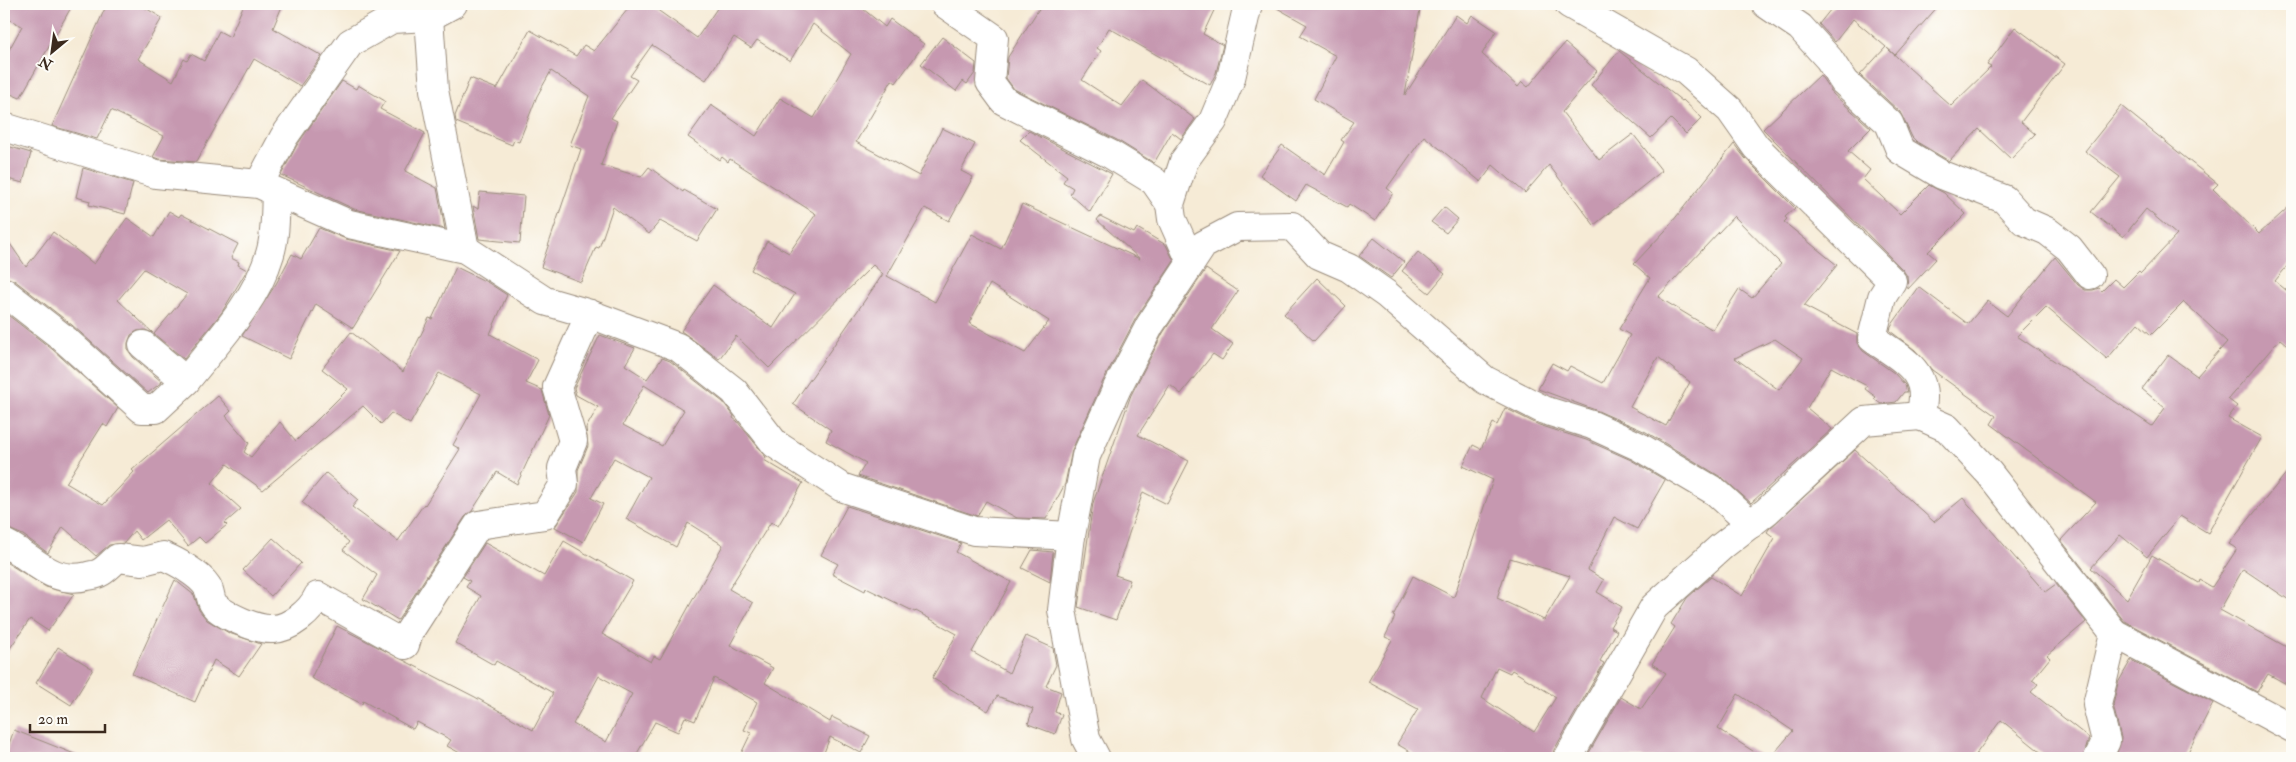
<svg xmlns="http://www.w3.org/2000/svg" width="2296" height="762" font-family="'IM FELL Double Pica',serif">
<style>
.building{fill:#c698b0;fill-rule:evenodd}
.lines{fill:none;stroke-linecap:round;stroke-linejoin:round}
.street-casing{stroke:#988a7a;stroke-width:30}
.street{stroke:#fff;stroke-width:28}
</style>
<rect width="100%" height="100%" fill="#fdfcf7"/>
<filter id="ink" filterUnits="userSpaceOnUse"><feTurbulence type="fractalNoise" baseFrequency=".02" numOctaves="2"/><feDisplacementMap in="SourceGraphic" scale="10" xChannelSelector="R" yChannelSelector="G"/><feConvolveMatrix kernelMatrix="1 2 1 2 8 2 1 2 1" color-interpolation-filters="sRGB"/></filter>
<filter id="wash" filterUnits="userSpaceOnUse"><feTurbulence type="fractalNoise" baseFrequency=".0096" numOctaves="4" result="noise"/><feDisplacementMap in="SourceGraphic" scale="20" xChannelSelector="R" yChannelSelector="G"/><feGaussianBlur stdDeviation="1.12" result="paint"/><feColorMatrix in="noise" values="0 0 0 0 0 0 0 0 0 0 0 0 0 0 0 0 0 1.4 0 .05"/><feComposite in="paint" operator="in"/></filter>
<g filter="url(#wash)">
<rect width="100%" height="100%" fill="#f6ebd6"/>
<g id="blocks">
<!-- building -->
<g class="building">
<path d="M4 4H73L20 98 4 91V59L22 26 4 17Z"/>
<path d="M107 4H139L162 18 138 59 173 81 184 59 187 61 191 54 204 61 219 31 230 37 244 4H283L273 28 322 56 300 86 254 59 196 162 159 159 153 157 164 136 111 110 97 139 52 126Z"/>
<path d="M632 4H649L697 38 720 4H857L885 27 890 19 924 44 896 83 892 80 856 142 919 176 942 128 975 144 961 171 973 177 949 221 925 208 887 276 935 302 972 234 1001 249 1022 204 1140 259 1097 220 1100 216 1134 233 1137 228 1166 245 1174 261 1136 318 1103 381 1072 450 1065 484 1046 519 1017 518 986 501 977 516 858 476 866 463 826 441 831 430 793 404 883 274 873 265 769 368 736 336 719 359 681 331 713 285 773 328 795 294 751 270 767 241 789 253 816 214 730 159 728 162 722 157 720 160 688 137 711 105 756 136 780 98 814 118 851 54 813 24 790 61 757 40 751 48 734 37 706 80 652 45 630 76 637 80 611 118 617 121 601 165 641 177 649 167 683 192 684 190 717 209 697 241 660 221 649 234 613 207 599 248 596 247 581 282 541 267 581 149 570 145 589 96 551 71 537 96 519 142 514 140 512 145 456 122 455 116 470 78 497 89 530 30 576 56 584 45 594 51ZM990 284 1049 321 1025 353 969 323Z"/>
<path d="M1042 4H1217L1203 34 1223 45 1216 73 1210 85 1109 28 1097 48 1101 51 1082 80 1122 106 1142 80 1195 119 1181 139 1172 132 1154 163 1117 140 1014 89 1006 78 1008 57Z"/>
<path d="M1270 4H1421L1405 95 1456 15 1467 23 1472 15 1496 31 1482 54 1518 87 1522 82 1528 87 1565 43 1597 71 1562 112 1599 160 1633 134 1662 171 1594 225 1549 165 1525 193 1493 165 1481 182 1424 136 1387 188 1393 193 1375 221 1349 204 1347 207 1306 185 1296 201 1260 175 1282 145 1325 175 1344 142 1341 140 1354 122 1314 99 1336 56 1300 36 1307 25Z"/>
<path d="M1835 4H1940L1895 55 1887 48 1951 106 1991 67 1987 65 2015 27 2065 64 2021 122 2035 134 2011 159 1979 129 1949 161 1917 142 1912 137 1900 112 1860 75 1886 47 1853 19 1835 42 1819 24Z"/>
<path d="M942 37 976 63 975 73 967 84 963 81 956 91 921 64Z"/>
<path d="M1619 51 1682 101 1683 100 1702 118 1686 134 1671 119 1651 138 1591 85Z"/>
<path d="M1820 75 1833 94 1871 128 1848 151 1870 170 1863 179 1900 214 1929 185 1944 193 1966 214 1928 252 1936 259 1908 289 1907 276 1903 270 1763 129Z"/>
<path d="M342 81 356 89 358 85 385 101 380 109 425 133 405 171 437 188 445 229 354 209 281 175 297 145Z"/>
<path d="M2121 106 2218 184 2213 189 2259 234 2292 204V260L2275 281 2292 295V349L2280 339 2228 399 2237 406 2228 418 2262 437 2208 533 2180 516 2147 557 2120 535 2091 568 2127 599 2152 555 2199 583 2200 580 2212 587 2237 549 2229 544 2292 466V602L2243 569 2220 610 2292 650V687L2268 674 2257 692 2124 621 2061 540 2096 502 1991 424 1996 416 1932 370 1915 350 1890 331 1891 326 1919 287 1968 324 1987 301 2007 316 2055 257 2078 285 2085 290H2093L2099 288 2102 291 2114 279 2123 287 2139 271 2141 273 2177 235 2146 209 2123 237 2091 212 2120 177 2085 151ZM2184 302 2227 342 2197 376 2168 355 2142 389 2165 408 2152 426 2017 336 2046 307 2107 359 2138 323 2151 335Z"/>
<path d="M1029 131 1112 174 1090 212 1070 194 1073 188 1063 182 1067 176 1020 140Z"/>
<path d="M1734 144 1745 158 1795 208 1785 217 1787 219 1784 222 1837 265 1804 306 1857 334V343L1863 351 1894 373 1905 385 1907 392H1904L1896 402 1881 404 1874 399 1876 397 1865 389 1867 386 1831 367 1807 408 1832 429 1751 503 1724 479 1646 432 1598 411 1538 389 1552 363 1567 371 1570 366 1603 383 1630 335 1619 329 1650 278 1634 264 1665 231ZM1734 216 1781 264 1752 298 1739 289 1713 330 1658 297ZM1775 339 1803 358 1779 390 1735 358ZM1658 357 1690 382 1666 426 1630 407Z"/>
<path d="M4 145 31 153 23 183 4 178Z"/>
<path d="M83 168 133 183 125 214 89 205 90 201 76 197Z"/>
<path d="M480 192 524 196 520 243 479 239 473 206 478 209Z"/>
<path d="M1444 207 1458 219 1446 233 1431 222Z"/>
<path d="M169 211 179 217 181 214 238 244 231 258 239 262 238 265 247 270 222 312 184 359 154 334 187 294 144 269 118 300 153 333 145 330 137 331 131 335 128 343V350L133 357 162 382 148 393 72 325 14 280 4 277V235L26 267 53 232 94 264 127 218 154 237Z"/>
<path d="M319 228 346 239 400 251 353 328 316 304 289 359 242 336 276 284 292 254 301 259Z"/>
<path d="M1374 238 1404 262 1391 278 1359 256Z"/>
<path d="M1418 252 1445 274 1429 293 1402 271Z"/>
<path d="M456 267 487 282 507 295 490 334 538 360 526 383 542 390 549 415 517 484 497 472 472 511 465 517 398 620 363 599 377 575 343 550 349 542 302 502 326 473 358 500 352 507 398 541 424 504 425 505 460 449 453 445 481 394 439 373 410 424 391 413 381 424 363 406 263 490 227 464 212 483 241 509 225 523 227 525 205 543 199 537 188 546 166 520 141 540 134 531 124 543 109 545 96 556 63 527 48 553 23 535 4 527V312L52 349 118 408 107 427 103 424 66 483 103 505 134 472 132 470 218 396 231 411 226 416 249 443 244 452 251 457 280 422 296 441 348 389 322 369 351 332 403 372 429 318 432 319Z"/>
<path d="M1206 269 1238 291 1212 329 1233 344 1222 360 1213 354 1181 394 1170 385 1138 435 1189 461 1167 504 1143 492 1115 575 1130 580 1116 620 1078 607 1093 503 1131 395 1163 333Z"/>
<path d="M1317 278 1346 306 1314 341 1284 314Z"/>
<path d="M600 335 635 348 625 365 647 379 662 358 670 361 723 402 734 416 733 418 737 421 766 457 764 460 803 483 778 526 771 522 729 589 753 603 730 645 773 668 765 683 830 722 832 717 870 736 861 753 830 737 822 758H739L751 733 744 730 757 702 714 678 695 721 685 717 678 732 655 722 635 757 637 758H469L447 746 451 740 417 722 413 729 363 701 362 704 311 678 337 626 475 697 533 730 553 693 496 661 494 665 455 643 481 596 466 587 470 581 463 577 485 543 544 576 564 541 633 581 602 634 651 662 654 656 660 659 723 545 688 523 676 547 626 519 649 477 614 458 591 498 603 504 583 542 555 527 578 492V470L588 446 586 428 598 407 576 395 574 388ZM644 385 684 410 662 446 623 425ZM599 676 632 694 606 742 573 724Z"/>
<path d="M1505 408 1539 425 1586 440 1631 460 1665 480 1637 529 1614 517 1588 570 1604 580 1597 592 1622 607 1610 627 1617 631 1600 661 1604 663 1554 750 1552 758H1421L1397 744 1418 709 1368 682 1392 640 1385 637 1395 617 1393 616 1413 576 1454 597 1493 480 1463 466 1473 445 1481 449 1493 423 1497 425ZM1510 558 1570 576 1544 620 1497 598ZM1497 667 1510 673 1512 670 1556 697 1534 732 1482 698Z"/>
<path d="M1855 450 1934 522 1963 498 2045 592 2056 584 2086 622 2047 655 2050 658 2032 680 2038 684 2031 692 2089 738 2083 758H2048L2001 720 1973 758H1770L1793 731 1738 694 1718 729 1764 758H1586L1621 697 1641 709 1666 673 1652 664 1675 627 1671 624 1687 598 1711 577 1742 596 1775 538 1767 532 1769 529Z"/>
<path d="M847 506 961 543 956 552 1011 582 972 652 1009 673 1026 636 1053 648 1056 665 1046 686 1061 692 1055 712 1062 715 1055 734 1028 724 1033 709 997 696 988 711 932 678 957 634 916 611 915 612 866 588 865 591 832 574 838 564 821 555Z"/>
<path d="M273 538 301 563 271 596 243 570Z"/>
<path d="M1032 550 1053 552 1050 582 1022 568Z"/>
<path d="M4 561 46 587 74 594 48 631 30 619 4 657Z"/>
<path d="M175 580 194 595 199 610 207 620 229 633 261 644 239 676 214 660 195 702 132 674Z"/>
<path d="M58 647 93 669 71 705 36 683Z"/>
<path d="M2131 660 2213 703 2185 758 2116 757 2121 738 2113 705 2118 683Z"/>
<path d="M14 730 82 757V758H4Z"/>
</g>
</g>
</g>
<g filter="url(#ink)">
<use href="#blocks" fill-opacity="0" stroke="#988a7a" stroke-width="1"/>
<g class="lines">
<!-- street casing -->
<g class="street-casing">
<g id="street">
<path d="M945 4 994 38 990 82 1004 101 1110 154 1154 181 1170 204"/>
<path d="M1569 4 1686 71 1730 110 1756 147 1892 281 1882 297 1872 338C1903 360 1933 372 1920 416L1947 428 1989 473 2114 633 2292 728"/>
<path d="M1766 4 1800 27 1829 59 1844 82 1889 123 1900 150 1942 175 2004 199 2024 221 2047 231 2069 248 2090 275"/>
<path d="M429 17 434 90 465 249"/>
<path d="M4 127 156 174 259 184 349 224 465 249 545 301 590 314 678 347 734 391 775 444 841 487 974 531 1071 536"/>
<path d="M259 184 284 137 350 43 392 19 429 17 453 4"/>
<path d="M1191 262 1172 219 1170 204 1184 161 1213 121 1231 78 1248 4"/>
<path d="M4 292 62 337 142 409H156L186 381 143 345"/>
<path d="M186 381C217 342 256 302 270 254 276 234 275 212 276 192"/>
<path d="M4 543C35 558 50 585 88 576 91 575 96 575 99 573 106 570 112 562 118 558L143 561 163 556C176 561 199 574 207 586 212 594 209 601 216 607 228 617 257 630 273 629 291 628 311 611 318 596L405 645 409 632 478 525 545 515 564 484 562 468 573 441 557 387 590 314"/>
<path d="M1096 758 1086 739 1062 610 1071 536 1086 456 1117 388 1150 325 1203 245 1237 227 1292 226 1319 255 1349 268 1386 294 1485 380 1544 410 1592 425 1638 446 1716 492 1751 524"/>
<path d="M1568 758 1654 607 1722 546 1767 511 1864 421 1920 416"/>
<path d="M2098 758 2106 741 2097 705 2114 633"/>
</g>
</g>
<!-- street -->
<use href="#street" class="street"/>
</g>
</g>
<!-- margin -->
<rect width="2296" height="762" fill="none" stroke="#fdfcf7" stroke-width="20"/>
<!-- north arrow -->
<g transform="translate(52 52) rotate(209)" stroke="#fdfcf7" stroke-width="4" paint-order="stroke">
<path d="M0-4L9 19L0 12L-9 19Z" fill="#3b2a1e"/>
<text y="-8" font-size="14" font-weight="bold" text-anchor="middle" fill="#3b2a1e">N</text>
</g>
<!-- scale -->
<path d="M30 724v8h75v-8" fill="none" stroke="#3b2a1e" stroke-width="2.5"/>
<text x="38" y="724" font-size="15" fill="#3b2a1e" stroke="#fdfcf7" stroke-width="4" paint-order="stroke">20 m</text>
</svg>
